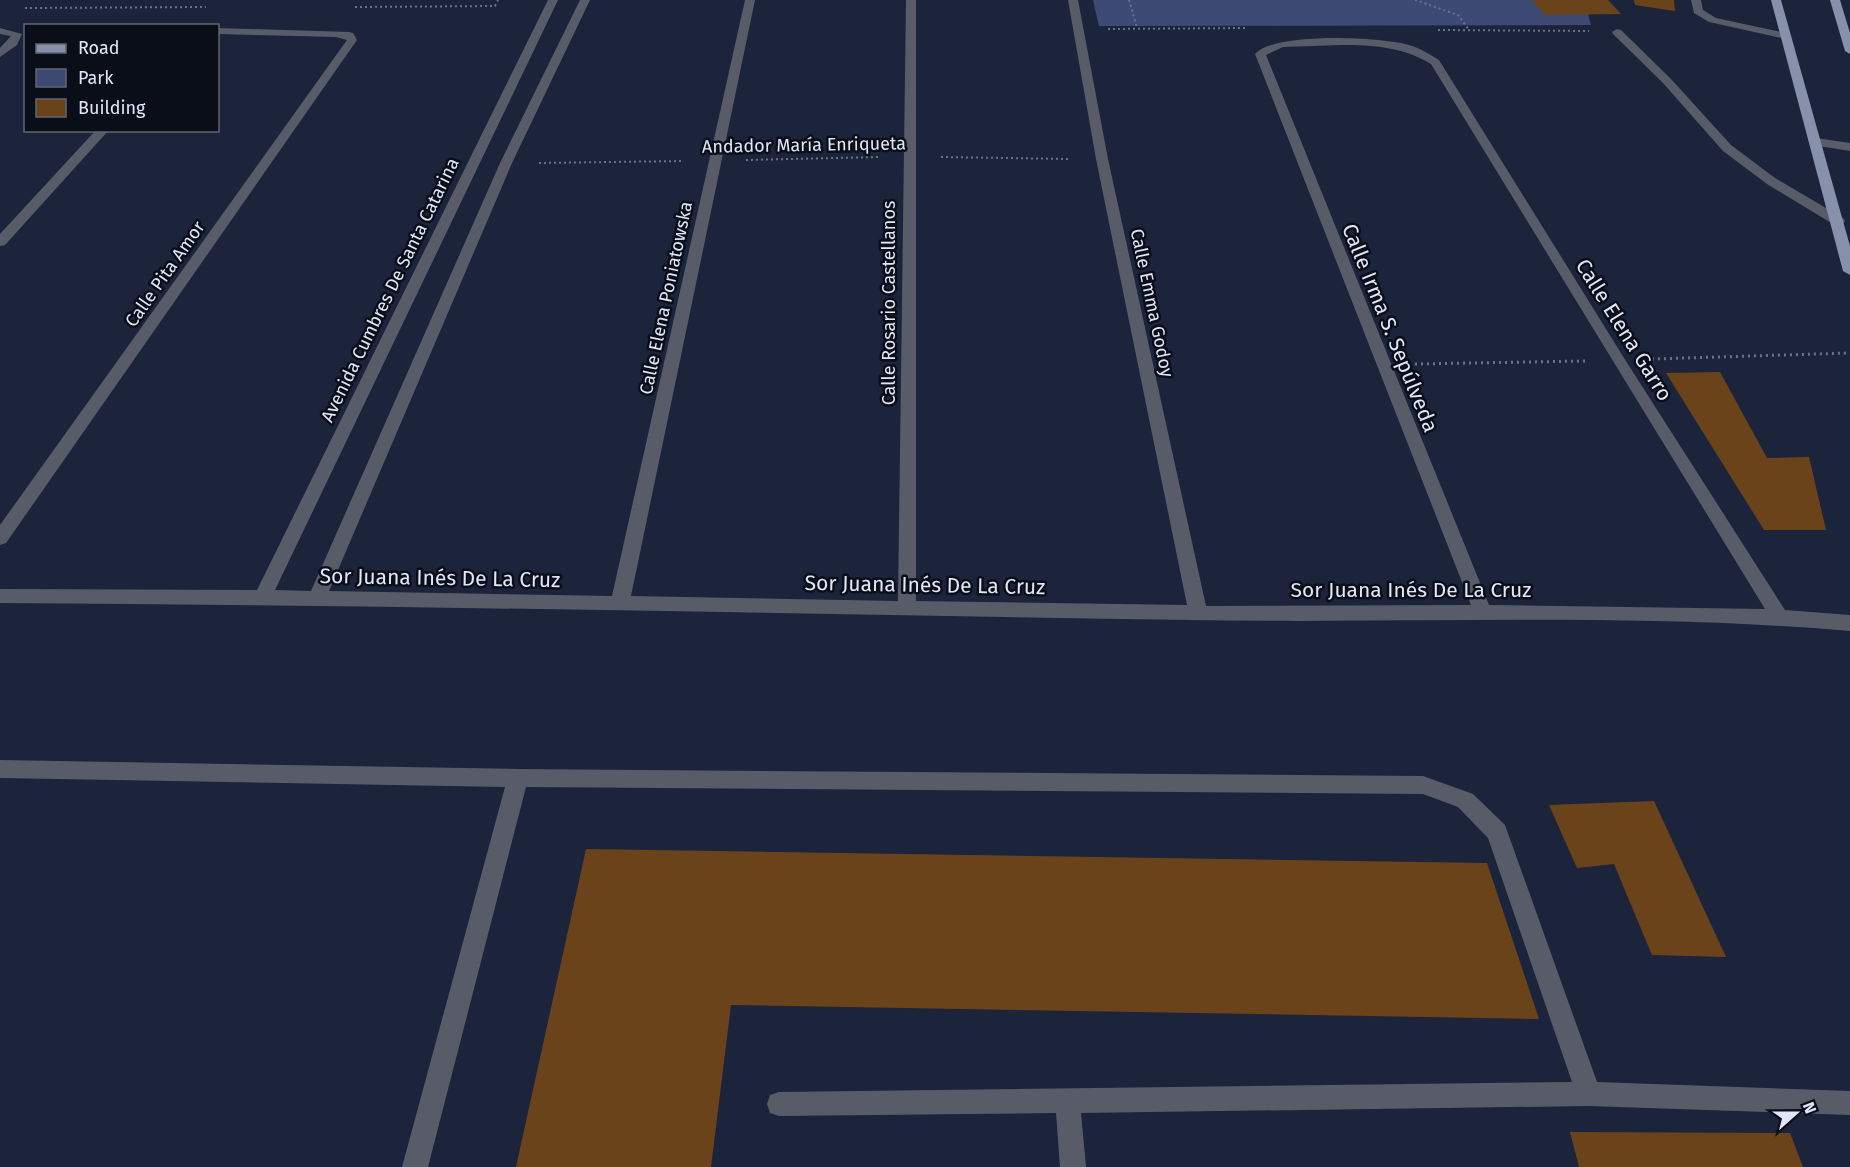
<svg xmlns="http://www.w3.org/2000/svg" width="1850" height="1167" font-family="'Fira Sans',sans-serif">
<style>
.green{fill:#3d4a73}
.building{fill:#6b431a}
.lines{fill:none;stroke-linecap:round;stroke-linejoin:round}
.path-far1{stroke:#6b7287;stroke-width:2;stroke-dasharray:2 3;stroke-linecap:butt}
.path{stroke:#6b7287;stroke-width:3;stroke-dasharray:2 4;stroke-linecap:butt}
.minor{fill:#575c68;fill-rule:evenodd}
.major{fill:#8891ab;fill-rule:evenodd}
.labels{text-anchor:middle;dominant-baseline:central;stroke-width:5;stroke-linejoin:round;paint-order:stroke}
.far-street-label{font-size:18px;fill:#e1e7f8;stroke:#0a0e19}
.street-label{font-size:21px;fill:#e1e7f8;stroke:#0a0e19}
</style>
<rect width="100%" height="100%" fill="#1c243c"/>
<!-- green -->
<path class="green" d="M1093 0H1584L1591 25 1099 26Z"/>
<!-- building -->
<g class="building">
<path d="M1532 0H1608L1621 14 1545 15Z"/>
<path d="M1634 0H1674L1675 11 1635 5Z"/>
<path d="M1720 372 1767 458 1809 457 1826 530H1764L1666 373Z"/>
<path d="M1654 801 1726 957 1652 955 1614 864 1577 868 1549 805Z"/>
<path d="M586 849 1487 863 1539 1019 731 1005 711 1167H516Z"/>
<path d="M1570 1132 1790 1133 1803 1167H1579Z"/>
</g>
<g class="lines">
<!-- path-far1 -->
<g class="path-far1">
<path d="M1129 0 1137 28"/>
<path d="M1415 0 1458 15 1469 30"/>
<path d="M355 7 495 6 498 0"/>
<path d="M25 8 206 7"/>
<path d="M1108 29 1247 28"/>
<path d="M1438 30 1589 31"/>
<path d="M941 157 1071 159"/>
<path d="M746 160 879 157"/>
<path d="M539 163 684 161"/>
</g>
<!-- path -->
<g class="path">
<path d="M1652 359 1850 353"/>
<path d="M1415 364 1585 361"/>
</g>
<!-- minor -->
<g class="minor">
<path d="M548 0H558L275 590 311 591 500 163 580 0H590L512 163 329 591 612 596 745 0H755L631 596 898 601 906 0H916V601L1187 605 1096 159 1068 0H1078L1108 159 1206 606 1471 605 1255 54C1275 32 1376 37 1405 44 1418 47 1428 53 1439 60L1624 358 1785 610 1850 615V631C1631 612 1410 624 1190 620 793 614 397 605 0 603V589L257 590ZM1341 45C1374 45 1403 47 1431 64L1765 609 1489 605 1266 55 1283 47Z"/>
<path d="M1691 0H1701L1703 10 1716 18 1786 33 1791 36 1786 39 1709 22 1694 13Z"/>
<path d="M0 28 22 34 17 45 0 57V48L11 36 0 34Z"/>
<path d="M218 28 349 32 353 33 357 40 6 543 0 545V525L347 40 336 37 218 34Z"/>
<path d="M1617 29 1621 30 1671 79 1731 145 1775 178 1843 218 1845 221 1843 224H1833L1767 184 1723 151 1663 83 1613 34 1612 32Z"/>
<path d="M96 130H109L5 245 0 246V234Z"/>
<path d="M1816 138 1850 143V151L1812 145V139Z"/>
<path d="M0 760 518 769 1423 776 1473 794 1505 825 1597 1082 1850 1091V1115L1589 1106 1081 1113 1086 1167H1060L1056 1113 779 1116 770 1113 767 1104 770 1095 779 1092 1572 1082 1488 838 1458 807 1423 794 526 787 428 1167H402L505 787 0 778Z"/>
</g>
<!-- major -->
<g class="major">
<path d="M1771 0H1781L1850 246V275L1843 271Z"/>
<path d="M1830 0H1840L1850 33V54L1845 51Z"/>
</g>
</g>
<g class="labels">
<!-- far-street labels -->
<g class="far-street-label">
<text transform="translate(804 145) rotate(-1)">Andador María Enriqueta</text>
<text transform="translate(165 274) rotate(-55)">Calle Pita Amor</text>
<text transform="translate(390 290) rotate(-64)">Avenida Cumbres De Santa Catarina</text>
<text transform="translate(666 298) rotate(-78)">Calle Elena Poniatowska</text>
<text transform="translate(889 303) rotate(-90)">Calle Rosario Castellanos</text>
<text transform="translate(1152 303) rotate(78)">Calle Emma Godoy</text>
</g>
<!-- street labels -->
<g class="street-label">
<text transform="translate(1390 328) rotate(68)">Calle Irma S. Sepúlveda</text>
<text transform="translate(1624 330) rotate(58)">Calle Elena Garro</text>
<text transform="translate(440 578) rotate(1)">Sor Juana Inés De La Cruz</text>
<text transform="translate(925 585) rotate(1)">Sor Juana Inés De La Cruz</text>
<text x="1411" y="590">Sor Juana Inés De La Cruz</text>
</g>
</g>
<!-- legend -->
<rect x="24" y="24" width="195" height="108" fill="#0a0e19" stroke="#606572" stroke-width="1.5"/>
<rect x="36" y="44" width="30" height="9" fill="#8891ab" stroke="#606572" stroke-width="1.5"/>
<text x="78" y="54" font-size="18" fill="#e1e7f8">Road</text>
<rect x="36" y="69" width="30" height="18" fill="#3d4a73" stroke="#606572" stroke-width="1.5"/>
<text x="78" y="84" font-size="18" fill="#e1e7f8">Park</text>
<rect x="36" y="99" width="30" height="18" fill="#6b431a" stroke="#606572" stroke-width="1.5"/>
<text x="78" y="114" font-size="18" fill="#e1e7f8">Building</text>
<!-- north arrow -->
<g transform="translate(1796 1113) rotate(69)" stroke="#0a0e19" stroke-width="4.5" paint-order="stroke">
<path d="M0-4.5L10 22L0 15L-10 22Z" fill="#e1e7f8"/>
<text y="-9" font-size="16" font-weight="bold" text-anchor="middle" fill="#e1e7f8">N</text>
</g>
</svg>
